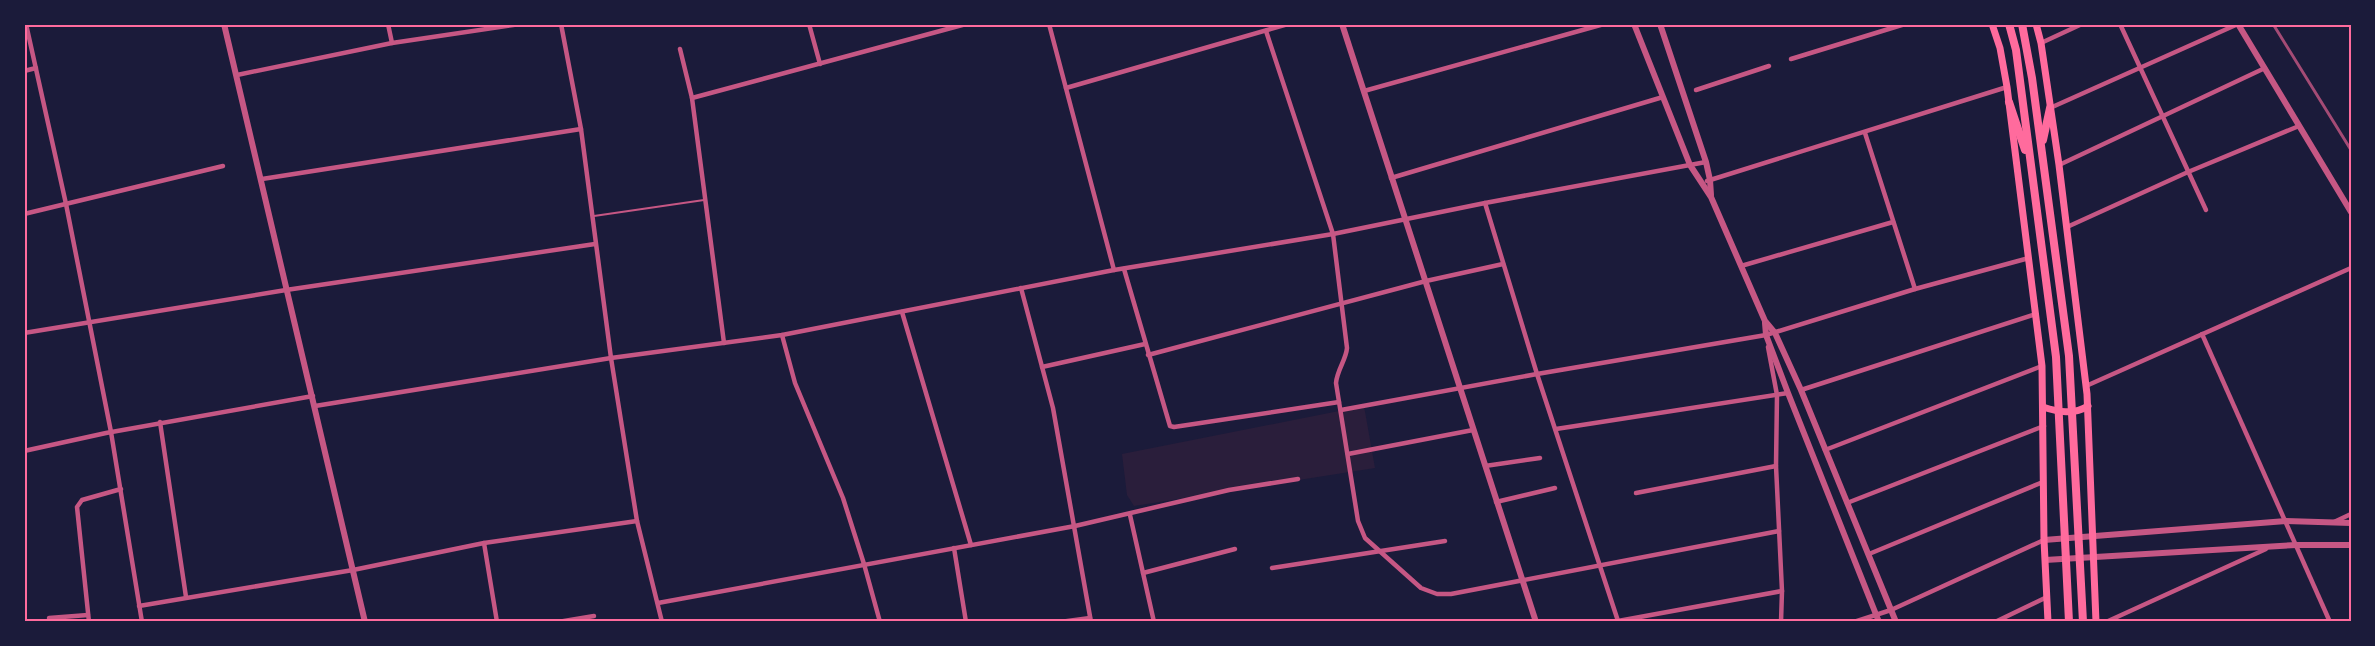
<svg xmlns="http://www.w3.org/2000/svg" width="2375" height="646" font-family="'IBM Plex Sans',sans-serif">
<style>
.green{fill:#2a1e3b}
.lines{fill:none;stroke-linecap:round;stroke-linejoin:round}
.service{stroke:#c65784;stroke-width:2}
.minor{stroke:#c65784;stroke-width:4.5}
.tertiary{stroke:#c65784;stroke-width:6}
.secondary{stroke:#ff6b9d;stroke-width:7}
.motorway{stroke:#ff6b9d;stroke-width:8}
.rail{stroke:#a44b75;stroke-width:3}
.neatline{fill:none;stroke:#ff6b9d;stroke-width:2}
</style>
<rect width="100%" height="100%" fill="#1b1b3a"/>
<!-- green -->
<path class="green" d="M1364 406 1375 468 1134 506 1127 495 1122 454Z"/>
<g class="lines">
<!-- service -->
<path class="service" d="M594 216 704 200"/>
<!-- minor -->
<g class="minor">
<path d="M26 24 66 204 111 432 142 622"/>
<path d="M388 24 392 43"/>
<path d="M561 24 581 129 611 358 637 521 662 622"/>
<path d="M809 24 820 64"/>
<path d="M1049 24 1114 270"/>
<path d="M2120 24 2206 210"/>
<path d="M1266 31 1333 234 1347 348C1346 360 1337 370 1336 383L1358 521 1365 538 1421 588 1437 594H1451L1779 531"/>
<path d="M2041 43 2082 24"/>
<path d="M680 49 692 98 724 343"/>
<path d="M1791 59 1905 24"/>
<path d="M24 71 36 68"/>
<path d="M237 75 392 43 520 24"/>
<path d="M1066 88 1288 24"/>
<path d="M1696 90 1769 66"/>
<path d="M1364 91 1604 24"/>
<path d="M692 98 966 24"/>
<path d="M2050 108 2238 24"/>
<path d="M1865 133 1915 289"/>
<path d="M2059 165 2265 68"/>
<path d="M1391 178 1663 97"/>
<path d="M262 179 581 129"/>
<path d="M1707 181 2007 87"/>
<path d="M1485 203 1537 374 1618 621 1782 591"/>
<path d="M24 214 223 166"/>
<path d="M2067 227 2188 172 2299 126"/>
<path d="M1741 266 1893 222"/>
<path d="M1124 269 1170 426 1174 427 1339 402"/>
<path d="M1021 288 1053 408 1091 622"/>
<path d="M902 312 971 545"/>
<path d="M24 333 286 290 595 244"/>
<path d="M2202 334 2330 622"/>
<path d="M782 335 795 383 843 498 864 564 880 622"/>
<path d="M1768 347 1777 395 1776 466 1782 591 1781 622"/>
<path d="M1148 355 1426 281 1503 264"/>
<path d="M1042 367 1145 344"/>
<path d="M2086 386 2351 268"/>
<path d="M1801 390 2036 314"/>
<path d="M315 406 611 358 782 335 1114 270 1333 234 1485 203 1706 162"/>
<path d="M1341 410 1537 374 1766 335 1915 289 2029 258"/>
<path d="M160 422 186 597"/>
<path d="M1556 429 1788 393"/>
<path d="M1825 450 2042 366"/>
<path d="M24 451 106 433 313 396"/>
<path d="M1348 454 1473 430"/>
<path d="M1485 466 1540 458"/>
<path d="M1636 493 1776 466"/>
<path d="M1496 502 1555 488"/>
<path d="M1847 503 2044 426"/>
<path d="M1130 515 1154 622"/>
<path d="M2334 522 2351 514"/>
<path d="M484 543 497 622"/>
<path d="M954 548 966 622"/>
<path d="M1869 554 2043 482"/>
<path d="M1272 568 1445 541"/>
<path d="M1143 573 1235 549"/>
<path d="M658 603 1075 526 1229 490 1298 479"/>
<path d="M139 606 353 570 484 543 637 521"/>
<path d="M49 618 88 615"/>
<path d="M89 622 77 507 82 500 121 489"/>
<path d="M558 622 594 616"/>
<path d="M1060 622 1090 618"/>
<path d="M1854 622 1891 610 2044 540"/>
<path d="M1995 622 2047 597"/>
<path d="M2106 622 2266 549"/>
</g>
<!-- tertiary -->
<g class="tertiary">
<path d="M224 24 365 622"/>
<path d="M1342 24 1536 622"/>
<path d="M1634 24 1690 165 1711 197 1765 321 1775 333 1801 390 1896 622"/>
<path d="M1660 24 1706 162 1710 180 1711 195"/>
<path d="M2238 24 2351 212"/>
<path d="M1765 323 1766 335 1788 393 1879 622"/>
<path d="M2044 540 2286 521 2351 523"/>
<path d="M2045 560 2296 545H2351"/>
</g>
<!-- secondary -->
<g class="secondary">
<path d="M1992 24 2000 48 2007 87 2042 366 2044 540 2048 622"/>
<path d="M2036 24 2041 43 2059 165 2087 394 2096 622"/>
<path d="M2043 407C2058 412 2074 415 2088 406"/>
</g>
<!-- motorway -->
<g class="motorway">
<path d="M2009 24 2016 50 2056 357 2069 622"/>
<path d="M2022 24 2032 78 2069 356 2083 622"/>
<path d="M2009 102 2025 150"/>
<path d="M2043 140 2050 108"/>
</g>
<!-- rail -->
<path class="rail" d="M2273 24 2351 150"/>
</g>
<!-- border -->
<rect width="2375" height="646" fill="none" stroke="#1b1b3a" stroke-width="51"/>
<rect x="26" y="26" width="2324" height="594" class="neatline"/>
</svg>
